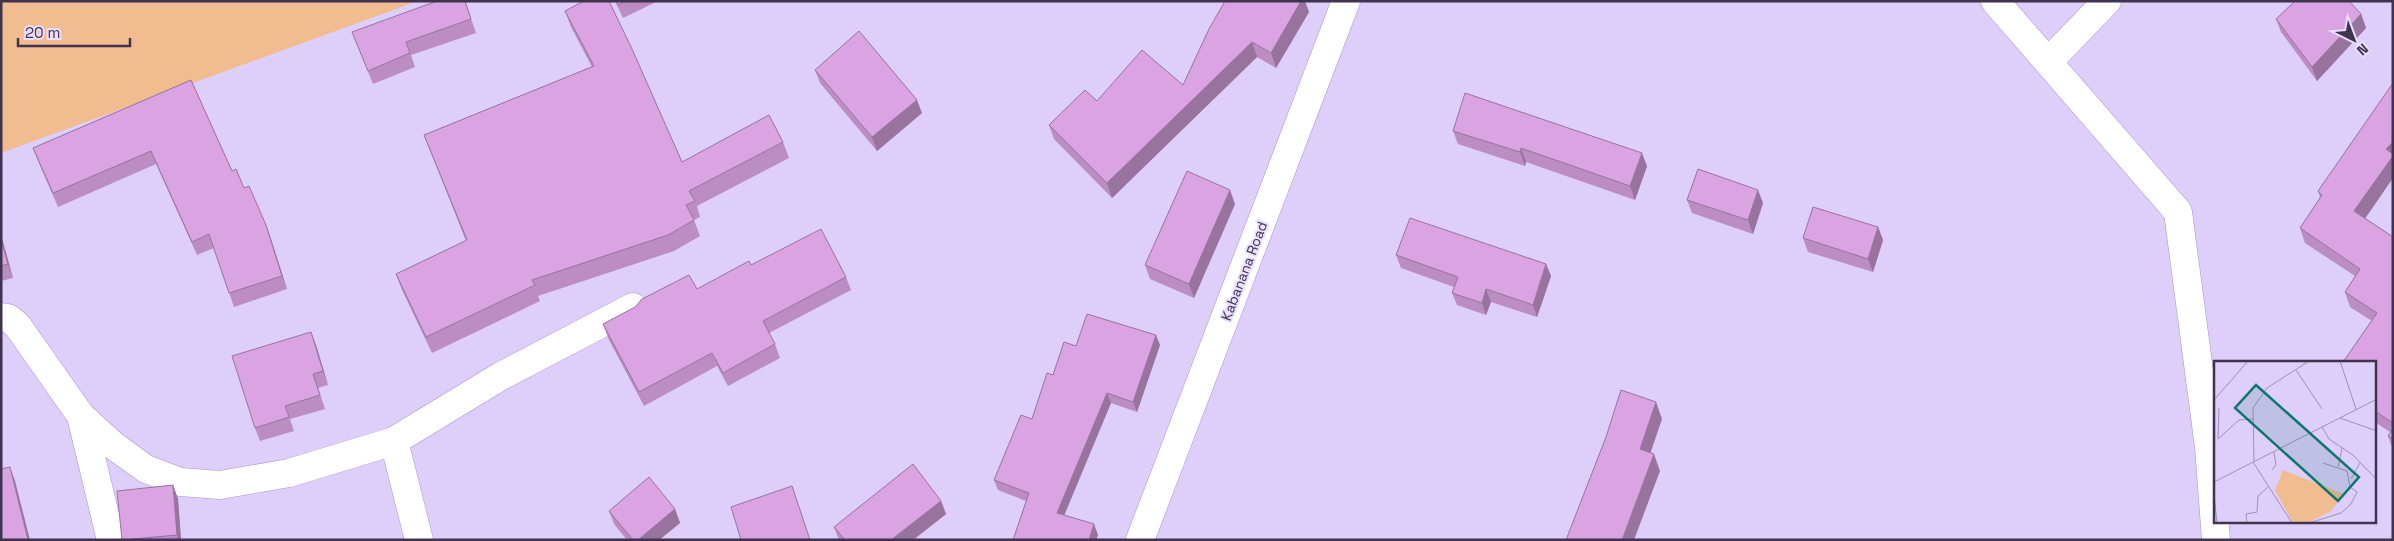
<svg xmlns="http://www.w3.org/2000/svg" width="2394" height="541" font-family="'Space Grotesk',sans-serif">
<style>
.green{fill:#f1bd90}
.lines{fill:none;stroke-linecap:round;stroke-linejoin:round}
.street-casing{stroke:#ac91d6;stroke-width:29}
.secondary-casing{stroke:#ac91d6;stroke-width:29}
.street{stroke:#fff;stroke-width:28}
.secondary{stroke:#fff;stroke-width:28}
.wall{fill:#bb8dc2}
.shaded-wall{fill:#98739e}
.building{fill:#d9a4e1;stroke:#98739e}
.labels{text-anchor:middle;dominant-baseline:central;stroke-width:4;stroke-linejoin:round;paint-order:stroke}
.street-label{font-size:14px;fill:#3f3350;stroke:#e9defc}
.inset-road{fill:none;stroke:#9e90b6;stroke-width:1}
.view{fill:#0f766e;fill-opacity:0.15;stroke:#0f766e;stroke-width:2.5}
.inset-edge{fill:none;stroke:#3f3350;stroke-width:2.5}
</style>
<rect width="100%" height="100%" fill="#decefa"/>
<!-- green -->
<path class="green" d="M1 1H418L1 153Z"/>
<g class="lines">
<!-- street casing -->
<g class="street-casing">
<g id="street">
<path d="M1995 1 2178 212 2209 447 2216 540"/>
<path d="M2049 61 2107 1"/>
<path d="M1 317 8 318 17 325 81 416 114 446 146 469 180 482 220 485 289 473 394 441 501 376 633 307"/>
<path d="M81 416 111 540"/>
<path d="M394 441 419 540"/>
</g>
</g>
<!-- secondary casing -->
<g class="secondary-casing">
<path id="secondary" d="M1140 540 1346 1"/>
</g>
<!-- street -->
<use href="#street" class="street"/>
<!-- secondary -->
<use href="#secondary" class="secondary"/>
</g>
<!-- wall -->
<g class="wall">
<path d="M465 1 476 33 411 55 415 67 373 84 352 32Z"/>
<path d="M615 1H658L623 18Z"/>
<path d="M1225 1 1309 12 1276 68 1257 57 1112 198 1054 139 1049 125 1097 101 1183 85Z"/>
<path d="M565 11 682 162 783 142 789 158 697 206 700 217 694 220 700 236 674 251 538 296 540 301 432 353 402 290 396 274 466 241 424 135 592 67 571 27Z"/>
<path d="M2361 14 2366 28 2317 81 2281 32 2276 19Z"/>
<path d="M815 70 922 113 877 151 820 83Z"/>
<path d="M191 80 232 171 244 188 266 225 287 289 234 307 214 248 197 255 156 164 58 207 38 161 33 148Z"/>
<path d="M1453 131 1647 166 1635 200 1526 162 1525 166 1458 144Z"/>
<path d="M2318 191 2365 218 2393 237V450L2388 436 2390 432 2375 422V362L2372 321 2350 307 2345 292 2355 276 2305 243 2300 228 2320 198Z"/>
<path d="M1687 200 1763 203 1753 234 1692 213Z"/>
<path d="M1235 204 1194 298 1150 279 1145 265Z"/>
<path d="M1878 227 1883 240 1873 272 1808 252 1803 238Z"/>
<path d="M1 235 13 278 1 281Z"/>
<path d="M1396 255 1546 264 1551 276 1537 317 1491 302 1486 315 1457 305 1452 293 1454 287 1401 268Z"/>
<path d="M751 265 846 277 851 290 769 333 775 344 780 358 728 386 717 366 644 406 608 338 603 324 697 289Z"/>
<path d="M316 345 328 385 318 388 325 409 290 419 294 431 260 441 255 428Z"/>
<path d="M1160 345 1137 412 1111 403 1064 515 1098 535 1096 540H1013L1026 501 998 490 994 480 1032 419 1053 375 1076 346Z"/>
<path d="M173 485 178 499 181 540H122Z"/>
<path d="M941 501 946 514 913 540H839L834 527Z"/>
<path d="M675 509 680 523 659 540H627L614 524 609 511Z"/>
</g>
<!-- shaded-wall -->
<g class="shaded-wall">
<path d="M1301 1H1305L1309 12 1276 68 1271 53Z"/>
<path d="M2361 14 2366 28 2317 81 2312 67Z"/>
<path d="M1252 42 1257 57 1112 198 1107 183Z"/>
<path d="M917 100 922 113 877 151 872 137Z"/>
<path d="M2393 142V178L2360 226 2354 211 2386 149Z"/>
<path d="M1521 148 1526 162 1525 166 1520 152Z"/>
<path d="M1642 153 1647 166 1635 200 1630 186Z"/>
<path d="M1230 190 1235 204 1194 298 1189 284Z"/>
<path d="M1758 190 1763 203 1753 234 1748 220Z"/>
<path d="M266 225 271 239 287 289 282 276Z"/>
<path d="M1878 227 1883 240 1873 272 1868 259Z"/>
<path d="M1 235 13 278 8 264 1 239Z"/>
<path d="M1546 264 1551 276 1537 317 1533 305Z"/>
<path d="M1486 289 1491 302 1486 315 1482 303Z"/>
<path d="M311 332 316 345 328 385 323 371Z"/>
<path d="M1156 335 1160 345 1137 412 1133 402Z"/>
<path d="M1107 393 1111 403 1061 523 1057 513Z"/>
<path d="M1656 402 1662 419 1646 466 1640 449Z"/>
<path d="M1654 454 1660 471 1634 540H1622Z"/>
<path d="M10 467 15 481 30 540H28Z"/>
<path d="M173 485 178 499 181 540H178L177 535Z"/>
<path d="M941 501 946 514 913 540H891Z"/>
<path d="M675 509 680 523 659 540H638Z"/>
<path d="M1094 524 1098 535 1096 540H1089Z"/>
</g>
<!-- building -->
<g class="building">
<path d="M437 1H465L471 19 406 42 410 53 368 71 352 32Z"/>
<path d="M584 1H609L632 49 682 162 769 115 783 142 689 191 695 201 686 205 694 220 668 235 532 280 535 285 426 337 396 274 467 240 424 135 594 66 565 11Z"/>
<path d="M616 1H625L618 5Z"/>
<path d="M1225 1H1301L1271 53 1252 42 1107 183 1049 125 1085 90 1097 101 1142 50 1183 85 1209 29Z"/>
<path d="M2295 1H2349L2361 14 2312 67 2276 19Z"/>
<path d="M859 31 917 100 872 137 815 70Z"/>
<path d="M191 80 232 171 236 169 244 188 249 186 266 225 282 276 229 293 209 234 192 242 151 151 53 193 33 148Z"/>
<path d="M2393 83V142L2386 149 2393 154V156L2354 211 2393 237V423L2375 411V362H2343L2377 313 2345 292 2360 269 2300 228 2322 195 2318 191Z"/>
<path d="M1465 93 1642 153 1630 186 1521 148 1520 152 1453 131Z"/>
<path d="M1698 169 1758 190 1748 220 1687 200Z"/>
<path d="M1187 171 1230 190 1189 284 1145 265Z"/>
<path d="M1813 207 1878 227 1868 259 1803 238Z"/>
<path d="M1410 218 1546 264 1533 305 1486 289 1482 303 1452 293 1458 277 1396 255Z"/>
<path d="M821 229 846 277 763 321 775 344 723 373 712 353 639 392 603 324 635 307 642 299 689 275 697 289 749 261 751 265Z"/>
<path d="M1 239 8 264 1 266Z"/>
<path d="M1087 314 1156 335 1133 402 1107 393 1057 513 1094 524 1089 540H1013L1029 493 994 480 1021 415 1032 419 1047 373 1053 375 1064 342 1076 346Z"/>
<path d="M311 332 323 371 313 374 320 395 285 406 289 417 255 428 232 356Z"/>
<path d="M1621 390 1656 402 1640 449 1654 454 1622 540H1566L1606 437Z"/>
<path d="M2393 429V439L2388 436Z"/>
<path d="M913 464 941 501 891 540H845L834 527Z"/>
<path d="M10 467 28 540H1V469Z"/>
<path d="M649 477 675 509 638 540H633L609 511Z"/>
<path d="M173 485 177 535 122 540 117 491Z"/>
<path d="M792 486 810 540H741L731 507Z"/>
</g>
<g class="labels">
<!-- street labels -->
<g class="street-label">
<text transform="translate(1244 271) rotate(-69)">Kabanana Road</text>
</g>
</g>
<!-- overview -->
<g transform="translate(2214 361)">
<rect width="162" height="162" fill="#decefa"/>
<path d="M69 109 130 133 117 150 94 162H79L61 129Z" fill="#f1bd90"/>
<path class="inset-road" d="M126 0 142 48M82 9 108 48M0 39 34 0M5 47 4 78 25 59 39 58M126 57 163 70M108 66 115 78 139 94 163 119M39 101 78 162M40 101 39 47 53 27 95 0M124 106 128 87M58 109 62 104 60 91M137 118 146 102M0 121 163 38M0 134 3 162M33 162 32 153 43 151 44 135 54 126M95 162 127 152 137 143 143 131 136 126 133 110 109 102"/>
<path class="view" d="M42 24 145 116 124 140 21 47Z"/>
<rect width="162" height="162" class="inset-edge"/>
</g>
<!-- border -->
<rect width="2394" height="541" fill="none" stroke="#3f3350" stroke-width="5"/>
<!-- north arrow -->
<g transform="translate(2354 40) rotate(138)" stroke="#e9defc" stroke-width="4" paint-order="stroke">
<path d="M0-4L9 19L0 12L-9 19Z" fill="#3f3350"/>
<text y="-8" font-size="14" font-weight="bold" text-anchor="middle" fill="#3f3350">N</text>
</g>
<!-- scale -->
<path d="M18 38v8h112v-8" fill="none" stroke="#3f3350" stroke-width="2.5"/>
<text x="25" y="38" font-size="15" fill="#3f3350" stroke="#e9defc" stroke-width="4" paint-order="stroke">20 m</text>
</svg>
